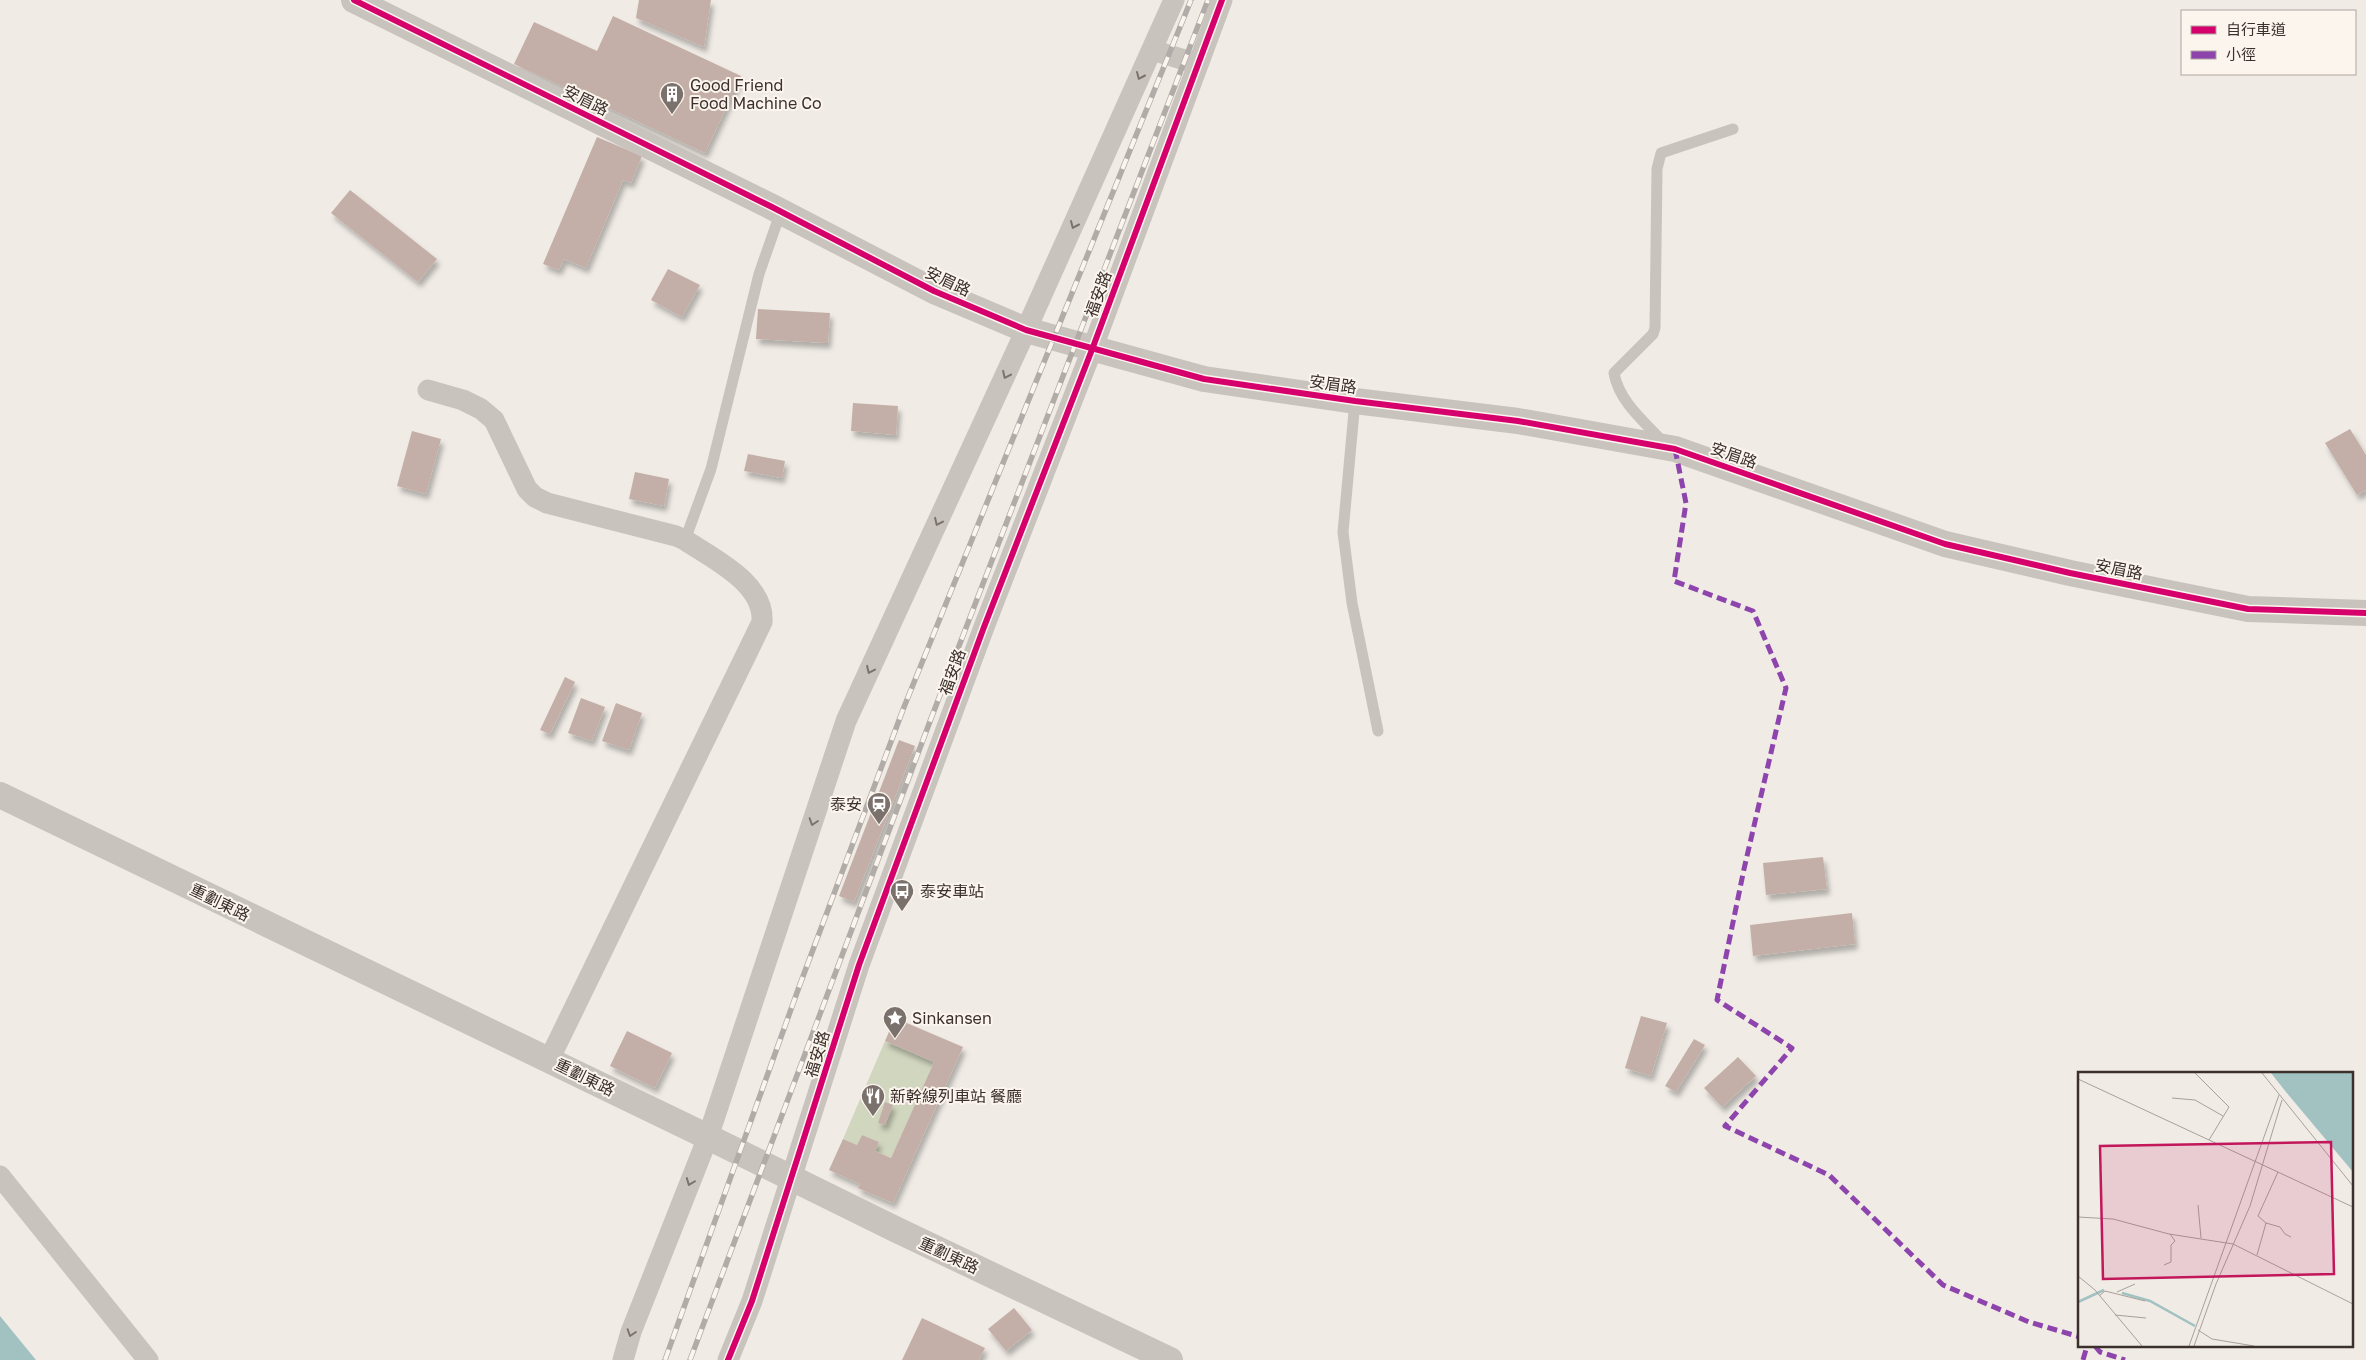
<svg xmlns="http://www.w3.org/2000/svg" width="2366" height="1360" font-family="'Golos Text','Noto Sans TC',sans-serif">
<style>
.green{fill:#d1d6bf}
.water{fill:#a1c2c1}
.building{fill:#c3afa7;filter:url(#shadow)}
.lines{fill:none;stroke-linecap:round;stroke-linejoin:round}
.service{stroke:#c9c3be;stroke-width:11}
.minor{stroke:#c9c3be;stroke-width:21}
.tertiary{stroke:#c9c3be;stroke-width:26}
.rail-casing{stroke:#b1aca8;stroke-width:5.5}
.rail{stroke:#fbf5ee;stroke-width:4;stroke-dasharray:11;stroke-linecap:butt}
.quiet{stroke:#8e44ad;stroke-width:5;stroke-dasharray:10 5;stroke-linecap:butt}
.cycleway-casing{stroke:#fbf5ee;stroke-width:9}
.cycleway{stroke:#d6006c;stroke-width:6}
.oneway{stroke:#7b726d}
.labels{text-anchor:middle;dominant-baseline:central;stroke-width:4;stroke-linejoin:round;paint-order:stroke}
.poi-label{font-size:16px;fill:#3b302b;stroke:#fbf5ee;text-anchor:start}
.street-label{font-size:16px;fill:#3b302b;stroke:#fbf5ee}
.inset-river{fill:none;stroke:#a1c2c1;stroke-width:2.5}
.inset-road{fill:none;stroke:#a8a09b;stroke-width:1}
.view{fill:#c2185b;fill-opacity:0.15;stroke:#c2185b;stroke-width:2.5}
.inset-edge{fill:none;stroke:#3b302b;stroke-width:2.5}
</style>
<defs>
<filter id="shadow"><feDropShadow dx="3" dy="5.5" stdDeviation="2.5" flood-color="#0004"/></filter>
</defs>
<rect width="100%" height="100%" fill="#f0ebe5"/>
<!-- green -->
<path class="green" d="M885 1041 934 1062 891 1158 875 1151 879 1142 862 1135 857 1145 843 1139Z"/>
<!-- water -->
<path class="water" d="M0 1316 36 1360H0Z"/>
<!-- building -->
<g class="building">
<path d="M639 0H711L704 47 636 18Z"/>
<path d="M613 16 741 76 705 153 514 64 534 22 597 51Z"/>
<path d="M597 137 642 156 631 183 623 180 586 268 564 259 559 270 543 264Z"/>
<path d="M350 190 437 259 418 282 331 213Z"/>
<path d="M668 269 700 285 682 317 651 300Z"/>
<path d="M758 309 830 313 828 343 756 339Z"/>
<path d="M853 403 898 406 896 435 851 431Z"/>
<path d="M2350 429 2366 455V490L2357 495 2325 443Z"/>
<path d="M412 431 441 439 426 494 397 486Z"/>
<path d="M748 454 785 461 782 478 744 471Z"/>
<path d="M635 472 669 479 664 506 629 499Z"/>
<path d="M565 677 575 682 550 734 540 730Z"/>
<path d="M581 698 605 707 592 741 568 733Z"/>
<path d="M616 703 642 713 629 750 602 741Z"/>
<path d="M899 740 915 746 854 902 839 896Z"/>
<path d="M1823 857 1827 889 1766 895 1763 863Z"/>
<path d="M1852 913 1855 944 1753 956 1750 925Z"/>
<path d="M1641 1016 1667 1023 1651 1076 1625 1068Z"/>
<path d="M895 1018 963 1047 893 1203 858 1188 860 1184 829 1170 843 1139 857 1145 862 1135 879 1142 875 1151 891 1158 934 1062 885 1041Z"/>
<path d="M627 1031 672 1053 655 1088 610 1066Z"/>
<path d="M1694 1039 1705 1045 1676 1092 1665 1086Z"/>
<path d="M1738 1057 1756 1076 1722 1107 1704 1088Z"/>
<path d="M885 1102 893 1105 885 1125 878 1123Z"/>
<path d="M1014 1308 1032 1330 1006 1351 988 1329Z"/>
<path d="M922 1318 985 1348 979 1360H902Z"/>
</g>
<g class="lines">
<!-- service -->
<g class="service">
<path d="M1355 401 1343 532 1352 603 1378 731"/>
<path d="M1664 443C1645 422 1619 402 1614 373L1653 334 1655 328 1657 169 1661 153 1733 129"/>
<path d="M685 540 711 469 759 274 781 211"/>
</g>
<!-- minor -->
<g class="minor">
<path d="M1152 50 1198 64"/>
<path d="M428 390 463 400 481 409 494 420 527 489 535 497 547 503 676 536 685 540C713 559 765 583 762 622L549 1060"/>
<path d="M0 1176 148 1360"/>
<path d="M623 1360 631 1332 708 1137 846 721 1026 330 1174 0"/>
<path d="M728 1360 752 1301 859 965 984 627 1093 347 1222 0"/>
</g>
<!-- tertiary -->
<g class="tertiary">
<path d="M354 0 772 207 934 291 1026 330 1204 379 1355 401 1518 421 1675 449 1945 544 2070 573 2248 609 2366 613"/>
<path d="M0 795 708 1137 897 1230 1170 1360"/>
</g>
<!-- rail casing -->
<g class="rail-casing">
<g id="rail">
<path d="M665 1360 799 987 904 707 1191 0"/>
<path d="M690 1360 932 716 1208 0"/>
</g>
</g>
<!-- rail -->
<use href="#rail" class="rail"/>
<!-- quiet -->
<g class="quiet">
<path d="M1675 449 1686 503 1674 581 1753 611 1786 688 1744 869 1717 1000 1792 1048 1725 1126 1829 1175 1943 1285 2029 1322 2080 1337"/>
<path d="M2095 1346 2100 1352 2125 1360"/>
<path d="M2083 1360 2087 1346"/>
</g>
<!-- cycleway casing -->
<g class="cycleway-casing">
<g id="cycleway">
<path d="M354 0 772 207 934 291 1026 330 1204 379 1355 401 1518 421 1675 449 1945 544 2070 573 2248 609 2366 613"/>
<path d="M728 1360 752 1301 859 965 984 627 1093 347 1222 0"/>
</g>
</g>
<!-- cycleway -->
<use href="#cycleway" class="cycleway"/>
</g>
<!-- one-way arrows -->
<defs><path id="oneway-chevron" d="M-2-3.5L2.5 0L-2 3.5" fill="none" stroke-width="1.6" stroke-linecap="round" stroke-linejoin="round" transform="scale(1.25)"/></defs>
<g class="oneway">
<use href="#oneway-chevron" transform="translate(1140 76) rotate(114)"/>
<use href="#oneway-chevron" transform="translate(1074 225) rotate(114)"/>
<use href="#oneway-chevron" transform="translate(1006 375) rotate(115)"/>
<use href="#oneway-chevron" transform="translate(938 522) rotate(115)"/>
<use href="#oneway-chevron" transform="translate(870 670) rotate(115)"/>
<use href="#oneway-chevron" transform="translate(813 822) rotate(108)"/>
<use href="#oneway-chevron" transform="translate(690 1182) rotate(111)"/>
<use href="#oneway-chevron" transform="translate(631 1333) rotate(108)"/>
</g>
<!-- icons -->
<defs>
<g id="building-pin" transform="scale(1.25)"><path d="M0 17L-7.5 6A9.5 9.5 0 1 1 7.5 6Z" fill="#7a716c" stroke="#fbf5ee"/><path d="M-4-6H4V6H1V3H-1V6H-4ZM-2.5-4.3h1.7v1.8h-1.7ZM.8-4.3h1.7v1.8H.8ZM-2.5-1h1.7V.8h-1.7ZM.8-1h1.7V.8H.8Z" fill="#fff"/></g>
<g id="station-pin" transform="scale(1.25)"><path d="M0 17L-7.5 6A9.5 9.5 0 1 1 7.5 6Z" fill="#7a716c" stroke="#fbf5ee"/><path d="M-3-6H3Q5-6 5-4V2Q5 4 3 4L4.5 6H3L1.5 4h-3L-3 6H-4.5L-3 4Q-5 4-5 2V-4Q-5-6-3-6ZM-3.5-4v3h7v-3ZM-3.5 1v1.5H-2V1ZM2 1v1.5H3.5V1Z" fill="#fff"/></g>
<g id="bus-pin" transform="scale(1.25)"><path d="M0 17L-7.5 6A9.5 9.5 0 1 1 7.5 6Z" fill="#7a716c" stroke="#fbf5ee"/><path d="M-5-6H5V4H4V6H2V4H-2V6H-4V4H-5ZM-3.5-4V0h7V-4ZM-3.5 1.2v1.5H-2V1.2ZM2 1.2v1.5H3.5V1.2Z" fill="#fff"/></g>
<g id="sight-pin" transform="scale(1.25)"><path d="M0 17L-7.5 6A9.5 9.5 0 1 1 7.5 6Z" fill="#7a716c" stroke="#fbf5ee"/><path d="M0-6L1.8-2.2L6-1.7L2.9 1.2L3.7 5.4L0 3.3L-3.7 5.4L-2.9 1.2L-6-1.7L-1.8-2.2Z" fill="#fff"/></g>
<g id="restaurant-pin" transform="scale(1.25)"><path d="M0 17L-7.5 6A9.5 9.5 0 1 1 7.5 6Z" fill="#7a716c" stroke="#fbf5ee"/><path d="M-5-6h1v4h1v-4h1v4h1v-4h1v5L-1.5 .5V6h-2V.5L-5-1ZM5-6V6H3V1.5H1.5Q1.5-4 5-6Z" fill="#fff"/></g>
</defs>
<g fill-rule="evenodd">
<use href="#building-pin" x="672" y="94"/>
<use href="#station-pin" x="879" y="804"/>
<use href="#bus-pin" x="902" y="891"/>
<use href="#sight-pin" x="895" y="1018"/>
<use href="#restaurant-pin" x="873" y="1096"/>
</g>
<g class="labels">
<!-- poi labels -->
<g class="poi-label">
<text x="690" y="85">Good Friend<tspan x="690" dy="18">Food Machine Co</tspan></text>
<text x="862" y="804" text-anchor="end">泰安</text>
<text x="920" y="891">泰安車站</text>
<text x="912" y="1018">Sinkansen</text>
<text x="890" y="1096">新幹線列車站 餐廳</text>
</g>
<!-- street labels -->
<g class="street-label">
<text transform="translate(586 100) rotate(26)">安眉路</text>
<text transform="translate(948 281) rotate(25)">安眉路</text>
<text transform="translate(1098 294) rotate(-70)">福安路</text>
<text transform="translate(1333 384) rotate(8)">安眉路</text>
<text transform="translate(1734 455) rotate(19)">安眉路</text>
<text transform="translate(2119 569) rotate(11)">安眉路</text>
<text transform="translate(952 672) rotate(-70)">福安路</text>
<text transform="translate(220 902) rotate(26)">重劃東路</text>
<text transform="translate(817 1054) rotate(-73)">福安路</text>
<text transform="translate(585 1077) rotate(26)">重劃東路</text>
<text transform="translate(949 1255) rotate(25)">重劃東路</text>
</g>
</g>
<!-- overview -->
<g transform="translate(2078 1072)">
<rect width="275" height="275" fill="#f0ebe5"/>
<path d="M193 1H275V100L208 20Z" fill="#a1c2c1"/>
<path class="inset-river" d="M44 221 72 229 117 254M0 230 26 218"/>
<path class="inset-road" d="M117 1 151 35 131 68M184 1 275 114M0 7 275 135M94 26 117 28 145 44M200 100 180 144 188 151 202 155 207 162 213 165M120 133 123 166M0 145 35 147 91 162 155 172 275 232M179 183 188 151M86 193 93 190V173L97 169 92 162M0 204 17 218 64 274M39 220 57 212M21 224 27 219 67 229M37 243 68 246M120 258 134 267 176 274M111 274 201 23M116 274 138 212 172 134 204 28"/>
<path class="view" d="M253 70 256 202 25 207 22 74Z"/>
<rect width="275" height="275" class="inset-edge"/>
</g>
<!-- legend -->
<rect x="2181" y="10" width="175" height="65" fill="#fbf5ee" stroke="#aea6a0"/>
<rect x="2191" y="26" width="25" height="8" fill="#d6006c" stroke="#aea6a0"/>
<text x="2226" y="35" font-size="15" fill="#3b302b">自行車道</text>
<rect x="2191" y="51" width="25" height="8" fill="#8e44ad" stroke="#aea6a0"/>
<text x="2226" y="60" font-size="15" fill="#3b302b">小徑</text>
</svg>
